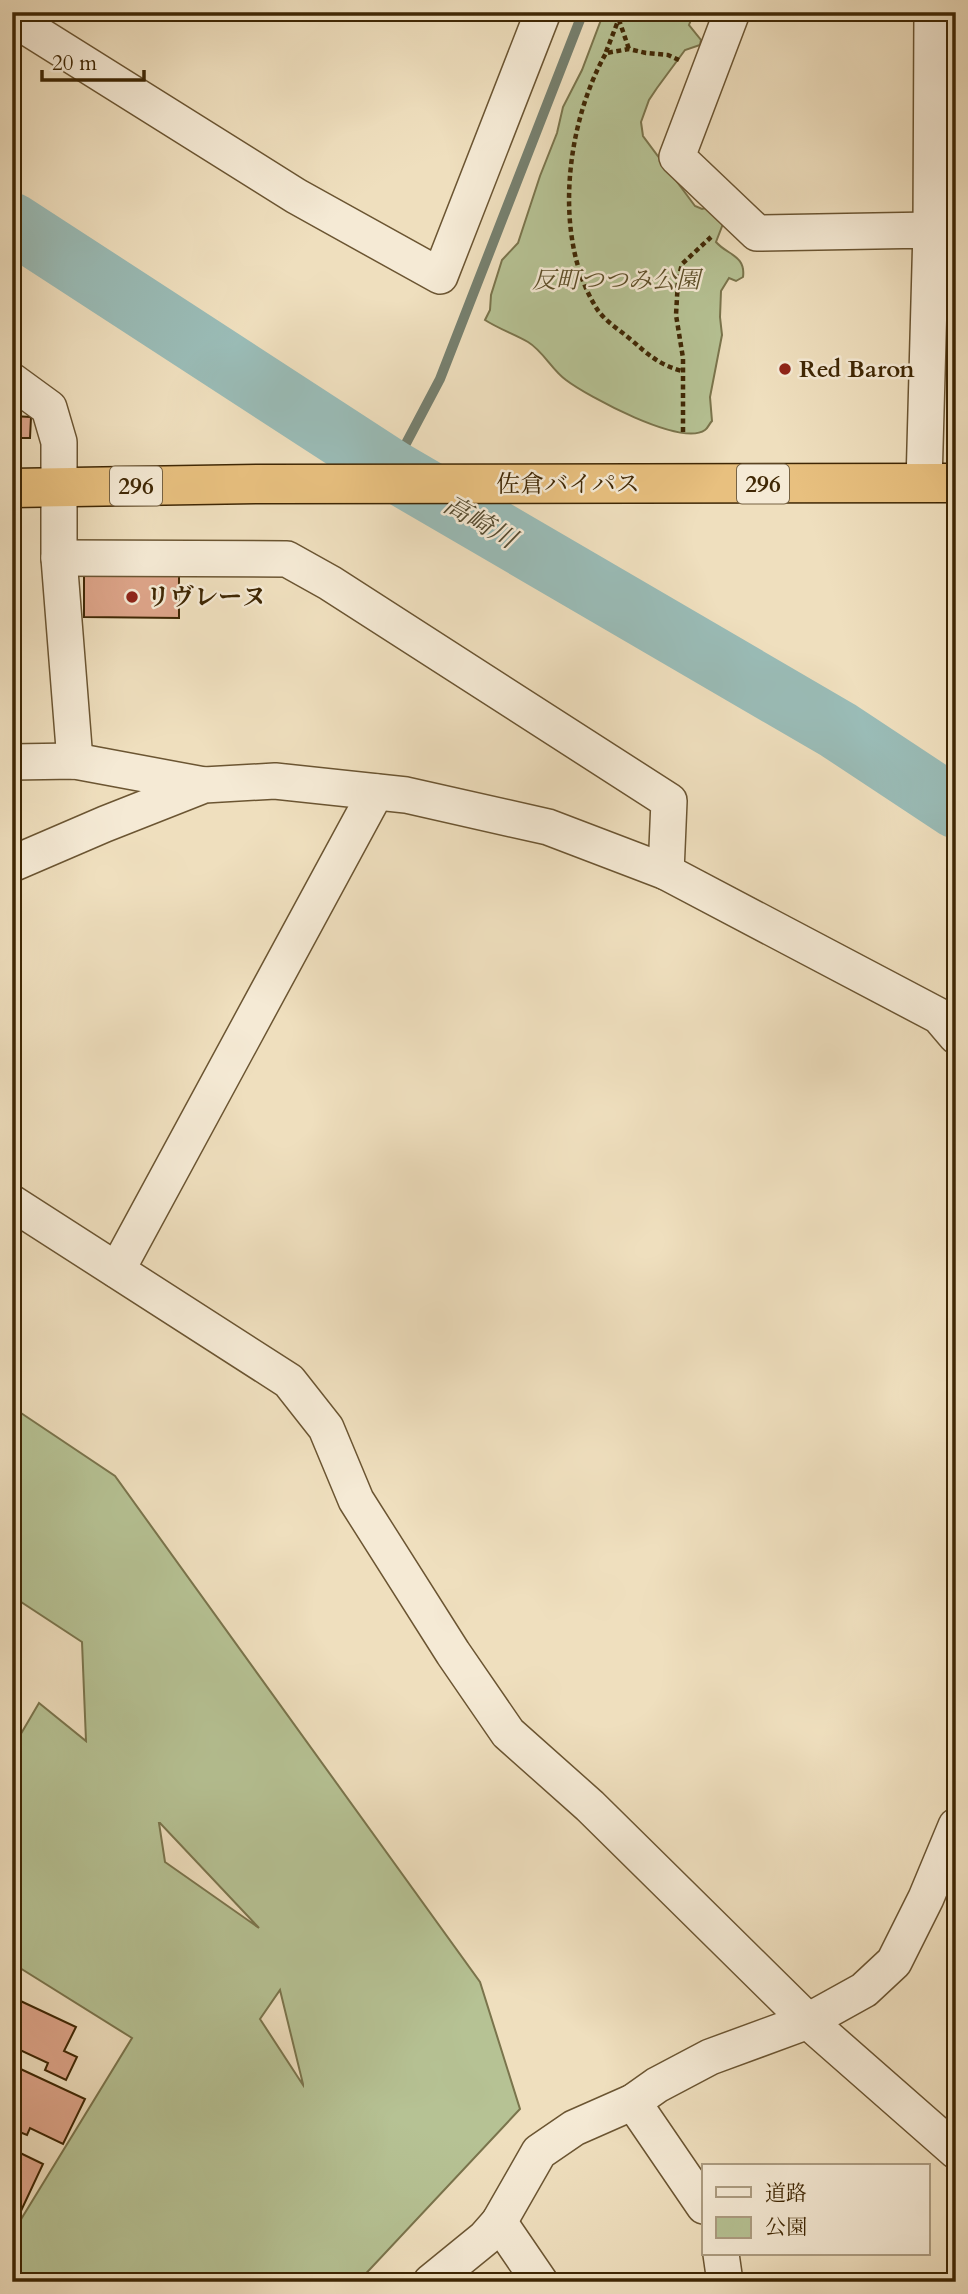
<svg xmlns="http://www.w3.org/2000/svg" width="968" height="2294" font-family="Cardo,'Noto Serif JP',serif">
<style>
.green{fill:#b6c294;stroke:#7a744c;stroke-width:2;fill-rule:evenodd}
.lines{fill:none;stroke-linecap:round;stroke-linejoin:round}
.stream{stroke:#76806f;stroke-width:10}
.river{stroke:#9abcb7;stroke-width:61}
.building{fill:#dea58a;stroke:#3f2704;stroke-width:2}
.street-casing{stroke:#6b5532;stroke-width:38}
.highway-casing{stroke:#3f2704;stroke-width:41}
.path{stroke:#3f2704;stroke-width:4.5;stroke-dasharray:5 3.5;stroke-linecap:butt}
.street{stroke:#f5ead5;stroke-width:35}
.highway{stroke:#e8c07f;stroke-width:38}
.poi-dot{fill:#8f2418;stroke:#f5ead5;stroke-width:2.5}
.labels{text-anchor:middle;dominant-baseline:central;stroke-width:5;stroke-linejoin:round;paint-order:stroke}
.shield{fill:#f5ead5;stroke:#766243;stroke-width:2}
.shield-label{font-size:23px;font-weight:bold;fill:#3f2704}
.park-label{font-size:24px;font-style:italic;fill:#5d4e28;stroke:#f5ead5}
.poi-label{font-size:24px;font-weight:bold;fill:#3f2704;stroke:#f5ead5;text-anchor:start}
.street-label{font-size:24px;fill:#3f2704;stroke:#f5ead5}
.water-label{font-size:26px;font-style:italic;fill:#564c31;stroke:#f5ead5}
</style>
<rect width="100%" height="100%" fill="#efdfbe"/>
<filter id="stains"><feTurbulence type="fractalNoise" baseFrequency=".00286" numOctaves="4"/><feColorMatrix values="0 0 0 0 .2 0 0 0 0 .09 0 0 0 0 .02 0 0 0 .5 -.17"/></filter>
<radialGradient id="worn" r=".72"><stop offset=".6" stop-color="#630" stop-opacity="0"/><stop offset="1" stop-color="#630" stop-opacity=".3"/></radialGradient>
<!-- green -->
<g class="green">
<path d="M604 12H694L689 25 701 40 700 45 685 50 657 88 649 100 641 122 643 136 695 206 702 209 724 203 726 216 716 242C727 255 746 255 743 277L736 281 729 278 721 291 720 317 722 335 710 397 712 421C709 424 708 428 705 430 681 447 587 396 566 380 552 370 543 351 528 342 514 334 499 329 485 320L490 310 491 295 502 260 518 243 540 176 557 133 563 107 582 70Z"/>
<path d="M12 1407 115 1476 480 1982 520 2109 358 2282H12V2234L132 2038 12 1963V1909L20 1896 12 1891V1749L39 1703 86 1741 82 1642 12 1596ZM159 1823H160L259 1928 165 1862ZM280 1990 303 2084V2085L260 2019Z"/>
</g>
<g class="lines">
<!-- stream -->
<path class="stream" d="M392 470 440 379 583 12"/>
<!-- river -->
<path class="river" d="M12 223 392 470 838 730 956 808"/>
</g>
<!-- building -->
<g class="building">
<path d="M12 416 31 417 30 438H12Z"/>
<path d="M84 575 179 576V618L84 617Z"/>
<path d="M12 1997 76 2027 64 2051 77 2057 66 2080 45 2070 48 2063 18 2049 12 2060Z"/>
<path d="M12 2065 85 2099 63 2144 30 2128 27 2135 12 2129Z"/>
<path d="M12 2149 43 2164 12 2230Z"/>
</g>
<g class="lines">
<!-- street casing -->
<g class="street-casing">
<g id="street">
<path d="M732 12 677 157 757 233 931 230 924 483"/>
<path d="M932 12 931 230H956"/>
<path d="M12 18 296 196 440 276 543 12"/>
<path d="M12 381 49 408 59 442V558L75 761"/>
<path d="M59 558 287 559 330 583 669 801 666 872 939 1016 956 1036"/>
<path d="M12 762 75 761 204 785"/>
<path d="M12 864 105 824 204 785 275 781 406 795 548 827 666 872"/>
<path d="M12 1203 289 1381 326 1428 356 1500 453 1653 508 1733 590 1806 808 2021 956 2151"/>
<path d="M117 1270 376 792"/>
<path d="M633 2102 704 2206"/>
<path d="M499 2222 540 2282"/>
<path d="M721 2254 725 2282"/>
<path d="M431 2282 485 2238 499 2222 539 2152 574 2128 633 2102 657 2085 710 2057 808 2021 864 1990 894 1962 926 1898 956 1826"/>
</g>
</g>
<!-- highway casing -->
<g class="highway-casing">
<path id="highway" d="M12 488 259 484 956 483"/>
</g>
<!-- path -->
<g class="path">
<path d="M623 12 619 20 629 49"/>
<path d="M606 52 618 21"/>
<path d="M679 60 668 55 646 53 629 49 606 53C566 124 552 238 597 309 604 320 618 329 629 338 648 354 657 364 682 371"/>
<path d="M683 432V358L676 315 678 280 682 264 711 237"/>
</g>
<!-- street -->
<use href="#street" class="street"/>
<!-- highway -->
<use href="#highway" class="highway"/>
</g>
<!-- markers -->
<g class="poi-dot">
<circle cx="785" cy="369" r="7"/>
<circle cx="132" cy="597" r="7"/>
</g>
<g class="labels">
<!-- shield labels -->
<g class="shield">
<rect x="737" y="464.5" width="52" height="39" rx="5"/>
<rect x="110" y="466.5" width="52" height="39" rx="5"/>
</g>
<g class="shield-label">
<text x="763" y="484">296</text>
<text x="136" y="486">296</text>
</g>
<!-- park labels -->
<g class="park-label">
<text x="616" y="280">反町つつみ公園</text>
</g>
<!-- poi labels -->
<g class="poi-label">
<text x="799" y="369">Red Baron</text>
<text x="146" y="597">リヴレーヌ</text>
</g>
<!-- street labels -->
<g class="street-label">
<text x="568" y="484">佐倉バイパス</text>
</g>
<!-- water labels -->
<g class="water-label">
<text transform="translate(480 522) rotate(30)">高崎川</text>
</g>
</g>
<!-- margin -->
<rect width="968" height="2294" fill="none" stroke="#efdfbe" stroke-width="42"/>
<rect x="14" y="14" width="940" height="2266" fill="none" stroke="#3f2704" stroke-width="3.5"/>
<rect x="21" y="21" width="926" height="2252" fill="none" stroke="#3f2704" stroke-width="2"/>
<!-- legend -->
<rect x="702" y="2164" width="228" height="91" fill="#f5ead5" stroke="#ac9c81" stroke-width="2"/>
<rect x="716" y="2187" width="35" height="10" fill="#f5ead5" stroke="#ac9c81" stroke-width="2"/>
<text x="765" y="2200" font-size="21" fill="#3f2704">道路</text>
<rect x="716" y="2217" width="35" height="21" fill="#b6c294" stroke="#ac9c81" stroke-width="2"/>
<text x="765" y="2234" font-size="21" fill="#3f2704">公園</text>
<!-- scale -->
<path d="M42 70v10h102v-10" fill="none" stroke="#3f2704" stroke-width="3.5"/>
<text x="52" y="70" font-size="21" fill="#3f2704" stroke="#f5ead5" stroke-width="5" paint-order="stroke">20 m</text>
<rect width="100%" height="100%" filter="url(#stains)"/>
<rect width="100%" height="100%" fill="url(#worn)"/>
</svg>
